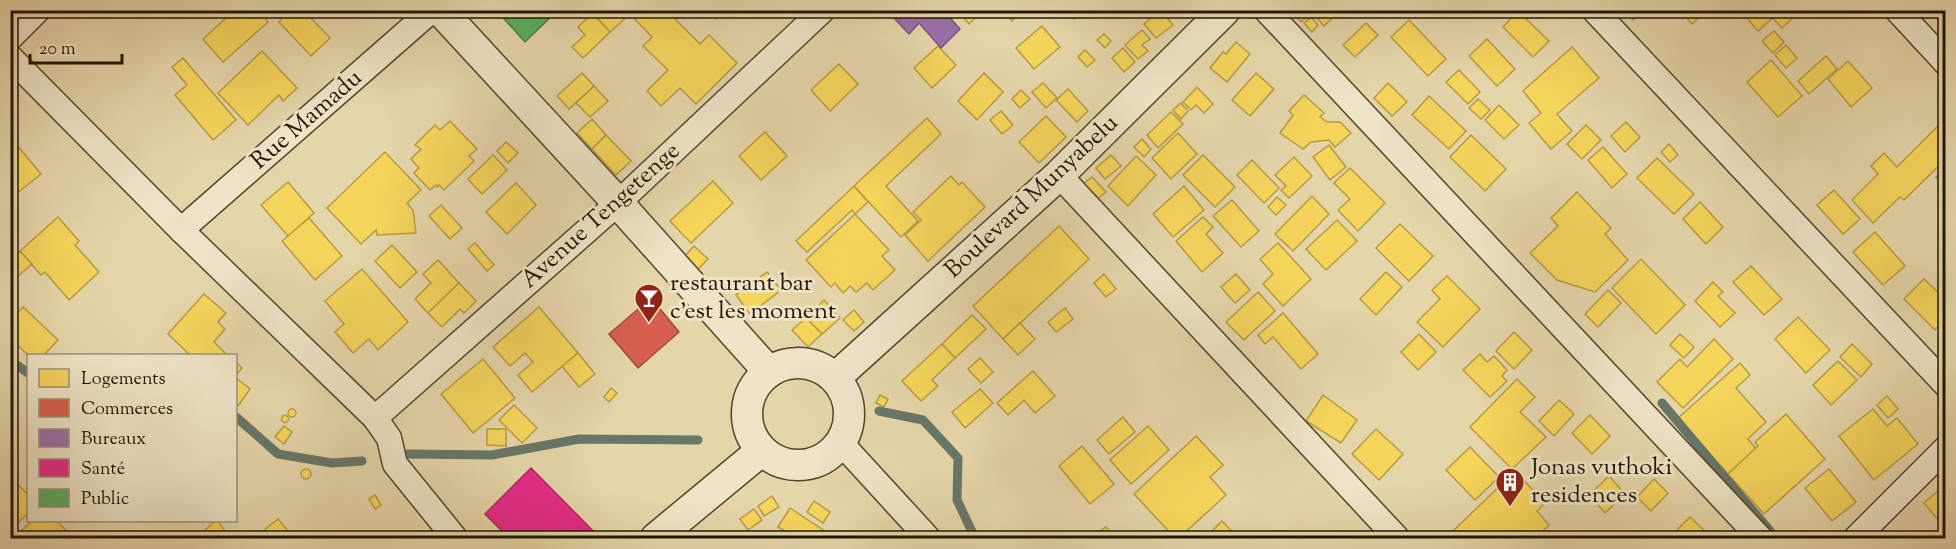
<svg xmlns="http://www.w3.org/2000/svg" width="1956" height="549" font-family="'Sorts Mill Goudy',serif">
<style>
.homes{fill:#f6d55c;stroke:#b69b42;stroke-width:1.5}
.shops{fill:#d6604d;stroke:#a04a37;stroke-width:1.5}
.offices{fill:#9970ab;stroke:#755579;stroke-width:1.5}
.health{fill:#e7298a;stroke:#ac2362;stroke-width:1.5}
.public{fill:#5aae61;stroke:#498045;stroke-width:1.5}
.lines{fill:none;stroke-linecap:round;stroke-linejoin:round}
.stream{stroke:#677769;stroke-width:9}
.minor-casing{stroke:#52452d;stroke-width:27}
.tertiary-casing{stroke:#52452d;stroke-width:33}
.minor{stroke:#eee4c7;stroke-width:24}
.tertiary{stroke:#eee4c7;stroke-width:30}
.labels{text-anchor:middle;dominant-baseline:central;stroke-width:6;stroke-linejoin:round;paint-order:stroke}
.street-label{font-size:24px;fill:#211504;stroke:#eee4c7}
.poi-label{font-size:24px;fill:#211504;stroke:#eee4c7;text-anchor:start}
</style>
<rect width="100%" height="100%" fill="#e5d6a9"/>
<filter id="stains"><feTurbulence type="fractalNoise" baseFrequency=".00333" numOctaves="4"/><feColorMatrix values="0 0 0 0 .2 0 0 0 0 .09 0 0 0 0 .02 0 0 0 .5 -.17"/></filter>
<radialGradient id="worn" r=".72"><stop offset=".6" stop-color="#630" stop-opacity="0"/><stop offset="1" stop-color="#630" stop-opacity=".3"/></radialGradient>
<!-- homes -->
<g class="homes">
<path d="M235 10H258L268 22 223 62 203 39Z"/>
<path d="M291 10H303L330 38 311 56 279 22Z"/>
<path d="M590 10H621L627 17 610 32Z"/>
<path d="M626 10H673L670 14 700 44 709 35 737 63 696 104 680 88 661 106 647 91 668 70 643 46 652 37Z"/>
<path d="M708 10H726L716 19Z"/>
<path d="M976 10 979 14 969 24 958 11Z"/>
<path d="M1002 10H1023L1012 21Z"/>
<path d="M1066 10H1082L1074 19Z"/>
<path d="M1160 10 1173 25 1156 38 1144 24Z"/>
<path d="M1291 10H1307L1310 14 1301 22Z"/>
<path d="M1310 10H1341L1324 26Z"/>
<path d="M1474 10H1489L1481 18Z"/>
<path d="M1624 10H1644L1633 20Z"/>
<path d="M1680 10H1707L1692 24Z"/>
<path d="M1740 10H1801L1782 28 1773 18 1758 31Z"/>
<path d="M1518 11 1549 41 1533 57 1503 27Z"/>
<path d="M592 13 610 32 583 58 572 47 585 35 578 27Z"/>
<path d="M1946 13V26L1940 17Z"/>
<path d="M1311 17 1318 25 1312 32 1304 23Z"/>
<path d="M1409 20 1446 59 1428 76 1391 37Z"/>
<path d="M1366 23 1378 35 1355 57 1343 45Z"/>
<path d="M1042 26 1060 47 1034 69 1016 48Z"/>
<path d="M1142 30 1150 39 1142 45 1148 51 1138 59 1125 45Z"/>
<path d="M1774 31 1784 42 1773 53 1762 41Z"/>
<path d="M1104 34 1111 41 1105 48 1097 40Z"/>
<path d="M1487 39 1515 69 1497 86 1469 56Z"/>
<path d="M1236 42 1250 54 1227 82 1210 68 1223 52 1226 54Z"/>
<path d="M1786 45 1797 58 1786 68 1775 55Z"/>
<path d="M938 46 956 65 932 88 914 68Z"/>
<path d="M1572 47 1599 78 1557 114 1572 131 1551 149 1529 123 1541 113 1523 91Z"/>
<path d="M1123 48 1135 62 1124 72 1112 58Z"/>
<path d="M1085 50 1095 60 1087 67 1078 57Z"/>
<path d="M262 51 297 88 283 101 279 95 248 125 218 93Z"/>
<path d="M1826 56 1837 69 1809 94 1798 81Z"/>
<path d="M183 58 236 120 213 140 175 95 187 85 172 67Z"/>
<path d="M1771 60 1802 96 1778 117 1747 82Z"/>
<path d="M1848 61 1872 88 1851 107 1828 79Z"/>
<path d="M839 64 858 84 830 111 811 90Z"/>
<path d="M1459 70 1480 92 1468 104 1446 82Z"/>
<path d="M582 73 594 86 569 109 557 96Z"/>
<path d="M984 73 1003 92 977 120 958 101Z"/>
<path d="M1256 73 1274 89 1250 116 1232 100Z"/>
<path d="M1043 83 1057 98 1046 108 1032 92Z"/>
<path d="M1388 83 1407 102 1392 116 1374 98Z"/>
<path d="M594 86 608 101 590 117 576 103Z"/>
<path d="M1197 87 1213 104 1204 113 1196 105 1191 110 1183 102Z"/>
<path d="M1068 89 1088 111 1077 122 1056 100Z"/>
<path d="M1021 90 1030 99 1020 108 1012 99Z"/>
<path d="M1304 95 1324 113 1320 117 1327 122H1340L1351 133 1335 147 1329 140 1311 142 1303 149 1280 133 1293 115 1289 111Z"/>
<path d="M1429 96 1466 131 1449 149 1412 115Z"/>
<path d="M1478 99 1490 110 1481 119 1469 108Z"/>
<path d="M1181 103 1188 111 1181 119 1173 110Z"/>
<path d="M1499 105 1519 125 1504 139 1485 120Z"/>
<path d="M1001 111 1013 125 1002 134 990 120Z"/>
<path d="M1171 112 1183 124 1158 148 1147 135Z"/>
<path d="M1046 116 1066 137 1039 163 1019 142Z"/>
<path d="M927 118 941 134 886 186 918 221 901 237 854 186Z"/>
<path d="M592 119 606 135 592 149 577 133Z"/>
<path d="M450 121 477 149 469 156 474 161 444 190 439 185 437 187 436 185 430 190 414 173 419 168 411 159 421 149 415 145 435 125 440 130Z"/>
<path d="M1626 122 1640 137 1625 152 1611 136Z"/>
<path d="M1586 125 1601 140 1582 159 1567 144Z"/>
<path d="M1939 125 1946 132V159L1904 200 1900 197 1873 223 1852 200 1878 174 1871 166 1884 153 1897 167Z"/>
<path d="M765 132 787 156 761 180 739 156Z"/>
<path d="M1178 133 1197 154 1171 179 1152 158Z"/>
<path d="M606 135 631 161 616 175 592 149Z"/>
<path d="M1471 135 1506 169 1485 191 1450 157Z"/>
<path d="M10 137 41 174 10 199Z"/>
<path d="M1142 139 1151 149 1144 157 1134 147Z"/>
<path d="M506 142 518 153 508 163 497 151Z"/>
<path d="M1669 144 1678 155 1670 162 1661 152Z"/>
<path d="M1329 145 1346 167 1330 180 1313 157Z"/>
<path d="M1603 147 1627 174 1612 188 1588 160Z"/>
<path d="M385 152 421 190 407 203 413 210 416 233 377 235 376 230 361 244 327 208Z"/>
<path d="M493 155 507 170 482 194 468 179Z"/>
<path d="M1111 155 1121 166 1105 179 1096 168Z"/>
<path d="M1203 155 1235 187 1215 207 1183 175Z"/>
<path d="M1136 156 1156 175 1128 206 1108 186Z"/>
<path d="M1294 157 1312 176 1289 198 1281 190 1286 186 1275 175Z"/>
<path d="M1657 158 1694 194 1674 214 1637 178Z"/>
<path d="M1252 160 1279 188 1264 203 1237 175Z"/>
<path d="M1350 168 1385 203 1358 231 1338 210 1350 199 1334 183Z"/>
<path d="M1946 169V189L1936 177Z"/>
<path d="M951 176 959 185 962 182 985 207 928 261 905 235 921 220 913 212Z"/>
<path d="M1092 177 1106 192 1096 200 1083 184Z"/>
<path d="M713 181 733 203 691 243 670 221Z"/>
<path d="M288 182 314 213 288 236 261 205Z"/>
<path d="M516 183 536 205 507 234 486 212Z"/>
<path d="M854 186 868 202 855 214 852 210 807 252 796 241Z"/>
<path d="M1184 186 1204 210 1173 237 1153 214Z"/>
<path d="M1834 190 1860 219 1843 234 1817 205Z"/>
<path d="M1577 192 1611 228 1605 234 1628 260 1595 292 1557 280 1530 253 1558 226 1551 218Z"/>
<path d="M1312 196 1329 214 1293 251 1275 234Z"/>
<path d="M1277 197 1286 205 1276 215 1268 207Z"/>
<path d="M1232 200 1259 231 1241 247 1213 216Z"/>
<path d="M1700 202 1723 227 1706 244 1683 219Z"/>
<path d="M441 205 462 228 450 239 429 216Z"/>
<path d="M855 214 889 250 882 256 895 270 873 290 867 283 856 292 850 286 843 293 835 283 831 287 806 260Z"/>
<path d="M58 217 79 241 75 245 99 272 69 300 45 272 41 275 20 251Z"/>
<path d="M1203 217 1213 227 1206 234 1223 253 1202 272 1176 241Z"/>
<path d="M309 218 342 256 315 280 282 241Z"/>
<path d="M1337 220 1357 241 1326 270 1306 249Z"/>
<path d="M1400 224 1433 256 1409 281 1376 248Z"/>
<path d="M1059 226 1089 259 1003 339 973 306Z"/>
<path d="M1875 232 1905 266 1883 285 1853 252Z"/>
<path d="M475 243 494 265 487 271 468 249Z"/>
<path d="M1278 243 1311 279 1283 306 1263 284 1273 274 1260 259Z"/>
<path d="M392 245 417 272 400 288 375 261Z"/>
<path d="M694 246 708 259 695 272 682 259Z"/>
<path d="M20 251 32 264 10 283V260Z"/>
<path d="M1641 259 1685 305 1656 334 1612 288Z"/>
<path d="M438 260 459 283 428 313 415 299 431 283 423 274Z"/>
<path d="M1751 266 1782 299 1764 315 1733 282Z"/>
<path d="M362 269 408 322 378 350 369 339 353 353 335 332 344 324 325 301Z"/>
<path d="M767 272 781 290 750 314 736 295Z"/>
<path d="M1386 272 1402 287 1376 315 1360 299Z"/>
<path d="M1104 274 1116 289 1106 297 1094 283Z"/>
<path d="M1236 274 1250 290 1235 303 1221 287Z"/>
<path d="M1447 276 1480 309 1443 347 1417 322 1440 299 1432 290Z"/>
<path d="M1924 279 1946 300V319L1935 330 1904 299Z"/>
<path d="M1713 282 1723 292 1718 296 1735 313 1720 327 1695 301Z"/>
<path d="M459 283 476 301 464 313 460 309 442 327 428 313Z"/>
<path d="M1608 290 1621 303 1598 327 1585 314Z"/>
<path d="M1258 292 1275 311 1244 340 1226 322Z"/>
<path d="M204 294 226 313 218 322 225 329 214 342 228 356H191L168 334Z"/>
<path d="M824 300 840 318 822 334 806 318Z"/>
<path d="M23 307 58 340 43 356H29L10 338V321Z"/>
<path d="M539 307 578 353 532 392 518 375 533 362 525 353 510 366 493 347Z"/>
<path d="M1065 308 1073 319 1056 332 1048 322Z"/>
<path d="M854 310 864 322 854 331 843 320Z"/>
<path d="M1283 313 1318 354 1301 369 1273 337 1265 344 1258 335Z"/>
<path d="M972 315 986 329 955 358 942 344Z"/>
<path d="M1798 317 1830 350 1806 373 1775 339Z"/>
<path d="M806 318 822 334 808 347 792 330Z"/>
<path d="M1020 323 1035 339 1018 355 1003 339Z"/>
<path d="M1514 332 1532 350 1514 369 1496 351Z"/>
<path d="M1419 334 1436 352 1418 370 1401 352Z"/>
<path d="M1680 334 1694 347 1684 358 1670 345Z"/>
<path d="M1714 339 1733 359 1683 408 1657 382 1680 359 1687 367Z"/>
<path d="M942 344 955 358 932 380 938 386 921 401 902 381Z"/>
<path d="M1852 344 1872 364 1861 377 1840 357Z"/>
<path d="M578 353 595 374 579 387 562 366Z"/>
<path d="M1480 354 1487 362 1494 356 1507 370 1502 376 1507 381 1490 397 1463 370Z"/>
<path d="M980 358 993 372 981 383 968 369Z"/>
<path d="M483 359 515 398 473 433 441 394Z"/>
<path d="M1838 361 1857 380 1831 405 1813 385Z"/>
<path d="M236 362 242 368 236 375Z"/>
<path d="M1740 363 1750 375 1736 388 1766 422 1748 439 1756 449 1728 474 1678 418Z"/>
<path d="M1033 371 1055 396 1035 413 1024 400 1008 415 997 403Z"/>
<path d="M236 378 250 389 238 406 236 404Z"/>
<path d="M1517 379 1535 397 1520 412 1546 437 1512 469 1470 427Z"/>
<path d="M611 388 617 393 609 402 604 397Z"/>
<path d="M980 389 993 403 965 428 952 412Z"/>
<path d="M880 395 888 399 884 407 876 403Z"/>
<path d="M1323 395 1357 420 1341 443 1306 421Z"/>
<path d="M1887 396 1898 409 1888 418 1877 405Z"/>
<path d="M1559 400 1574 414 1554 436 1539 421Z"/>
<path d="M514 405 537 428 522 443 499 420Z"/>
<circle cx="292" cy="413" r="4"/>
<path d="M1873 409 1887 426 1897 418 1918 444 1874 480 1839 436Z"/>
<path d="M1786 414 1825 459 1764 514 1728 474 1758 446 1755 442Z"/>
<path d="M1590 415 1610 436 1592 454 1572 433Z"/>
<circle cx="285" cy="419" r="3.5"/>
<path d="M1123 417 1135 432 1109 454 1097 440Z"/>
<path d="M284 426 292 432 284 444 275 437Z"/>
<path d="M1148 426 1169 450 1131 484 1110 460Z"/>
<path d="M487 429H506V446L487 445Z"/>
<path d="M1376 429 1403 454 1379 480 1352 454Z"/>
<path d="M1196 436 1223 465 1210 477 1226 495 1179 538H1175L1134 494Z"/>
<path d="M1082 446 1114 484 1090 504 1059 466Z"/>
<path d="M1470 447 1499 477 1475 500 1446 470Z"/>
<circle cx="306" cy="474" r="5"/>
<path d="M1829 469 1856 502 1832 521 1805 488Z"/>
<path d="M1515 471 1545 503 1537 511 1549 525 1535 538H1446Z"/>
<path d="M1609 476 1625 494 1605 513 1589 495Z"/>
<path d="M1654 479 1668 493 1651 511 1637 497Z"/>
<path d="M14 480 28 495V513L14 527 10 522V482Z"/>
<path d="M1945 485H1946V529L1924 503Z"/>
<path d="M375 495 381 505 375 509 369 499Z"/>
<path d="M772 496 779 507 764 516 758 506Z"/>
<path d="M814 501 830 512 823 523 807 512Z"/>
<path d="M790 508 823 530 818 538H797L778 527Z"/>
<path d="M754 509 762 520 748 530 740 519Z"/>
<path d="M1690 517 1712 538H1669Z"/>
<path d="M278 519 294 538H259L257 536Z"/>
<path d="M33 520H56L73 538H22L18 534Z"/>
<path d="M217 520 228 535 224 538H206L201 533Z"/>
<path d="M1222 521 1238 538 1241 535 1245 538H1205Z"/>
<path d="M1106 527 1115 538H1090Z"/>
</g>
<!-- shops -->
<path class="shops" d="M651 298 679 332 638 368 609 334Z"/>
<!-- offices -->
<path class="offices" d="M897 10H943L960 29 941 48 919 23 909 34 892 16Z"/>
<!-- health -->
<path class="health" d="M531 468 599 537 597 538H509L485 514Z"/>
<!-- public -->
<path class="public" d="M496 10H558L525 42Z"/>
<g class="lines">
<!-- stream -->
<g class="stream">
<path d="M10 360 28 373"/>
<path d="M1662 403 1776 538"/>
<path d="M879 411 923 420 958 458 957 500 975 538"/>
<path d="M236 417 278 454 332 463 362 461"/>
<path d="M408 454 492 455 579 439 698 440"/>
</g>
<!-- minor casing -->
<g class="minor-casing">
<g id="minor">
<path d="M1266 10 1760 538"/>
<path d="M1594 10 1946 385"/>
<path d="M1897 10 1946 63"/>
<path d="M10 38 38 10"/>
<path d="M10 57 181 230 375 418 389 438 395 464 455 538"/>
<path d="M1059 175 1397 538"/>
<path d="M181 230 432 10"/>
<path d="M375 418 618 203 823 10"/>
<path d="M841 443 928 538"/>
<path d="M1856 538 1946 448"/>
</g>
</g>
<!-- tertiary casing -->
<g class="tertiary-casing">
<g id="tertiary">
<path d="M440 10 618 203 769 372"/>
<circle cx="798" cy="414" r="51"/>
<path d="M835 378 1059 175 1225 10"/>
<path d="M656 538 761 451"/>
</g>
</g>
<!-- minor -->
<use href="#minor" class="minor"/>
<!-- tertiary -->
<use href="#tertiary" class="tertiary"/>
</g>
<!-- icons -->
<defs>
<g id="bar-pin" transform="scale(1.5)"><path d="M0 17L-7.5 6A9.5 9.5 0 1 1 7.5 6Z" fill="#8f2418" stroke="#eee4c7"/><path d="M-6-5H6L.8 .8V4.5H3.5V6h-7V4.5H-.8V.8Z" fill="#fff"/></g>
<g id="building-pin" transform="scale(1.5)"><path d="M0 17L-7.5 6A9.5 9.5 0 1 1 7.5 6Z" fill="#8f2418" stroke="#eee4c7"/><path d="M-4-6H4V6H1V3H-1V6H-4ZM-2.5-4.3h1.7v1.8h-1.7ZM.8-4.3h1.7v1.8H.8ZM-2.5-1h1.7V.8h-1.7ZM.8-1h1.7V.8H.8Z" fill="#fff"/></g>
</defs>
<g fill-rule="evenodd">
<use href="#bar-pin" x="649" y="298"/>
<use href="#building-pin" x="1510" y="482"/>
</g>
<g class="labels">
<!-- street labels -->
<g class="street-label">
<text transform="translate(307 120) rotate(-41)">Rue Mamadu</text>
<text transform="translate(1032 197) rotate(-43)">Boulevard Munyabelu</text>
<text transform="translate(601 216) rotate(-42)">Avenue Tengetenge</text>
</g>
<!-- poi labels -->
<g class="poi-label">
<text x="670" y="284">restaurant bar<tspan x="670" dy="28">c'est les moment</tspan></text>
<text x="1531" y="468">Jonas vuthoki<tspan x="1531" dy="28">residences</tspan></text>
</g>
</g>
<!-- margin -->
<rect width="1956" height="549" fill="none" stroke="#e5d6a9" stroke-width="36"/>
<rect x="12" y="12" width="1932" height="525" fill="none" stroke="#211504" stroke-width="3"/>
<rect x="18" y="18" width="1920" height="513" fill="none" stroke="#211504" stroke-width="1.5"/>
<!-- legend -->
<rect x="27" y="354" width="210" height="168" fill="#eee4c7" stroke="#9c9179" stroke-width="1.5"/>
<rect x="39" y="369" width="30" height="18" fill="#f6d55c" stroke="#9c9179" stroke-width="1.5"/>
<text x="81" y="384" font-size="18" fill="#211504">Logements</text>
<rect x="39" y="399" width="30" height="18" fill="#d6604d" stroke="#9c9179" stroke-width="1.5"/>
<text x="81" y="414" font-size="18" fill="#211504">Commerces</text>
<rect x="39" y="429" width="30" height="18" fill="#9970ab" stroke="#9c9179" stroke-width="1.5"/>
<text x="81" y="444" font-size="18" fill="#211504">Bureaux</text>
<rect x="39" y="459" width="30" height="18" fill="#e7298a" stroke="#9c9179" stroke-width="1.5"/>
<text x="81" y="474" font-size="18" fill="#211504">Santé</text>
<rect x="39" y="489" width="30" height="18" fill="#5aae61" stroke="#9c9179" stroke-width="1.5"/>
<text x="81" y="504" font-size="18" fill="#211504">Public</text>
<!-- scale -->
<path d="M30 54v9h92v-9" fill="none" stroke="#211504" stroke-width="3"/>
<text x="39" y="54" font-size="18" fill="#211504" stroke="#eee4c7" stroke-width="4.5" paint-order="stroke">20 m</text>
<rect width="100%" height="100%" filter="url(#stains)"/>
<rect width="100%" height="100%" fill="url(#worn)"/>
</svg>
